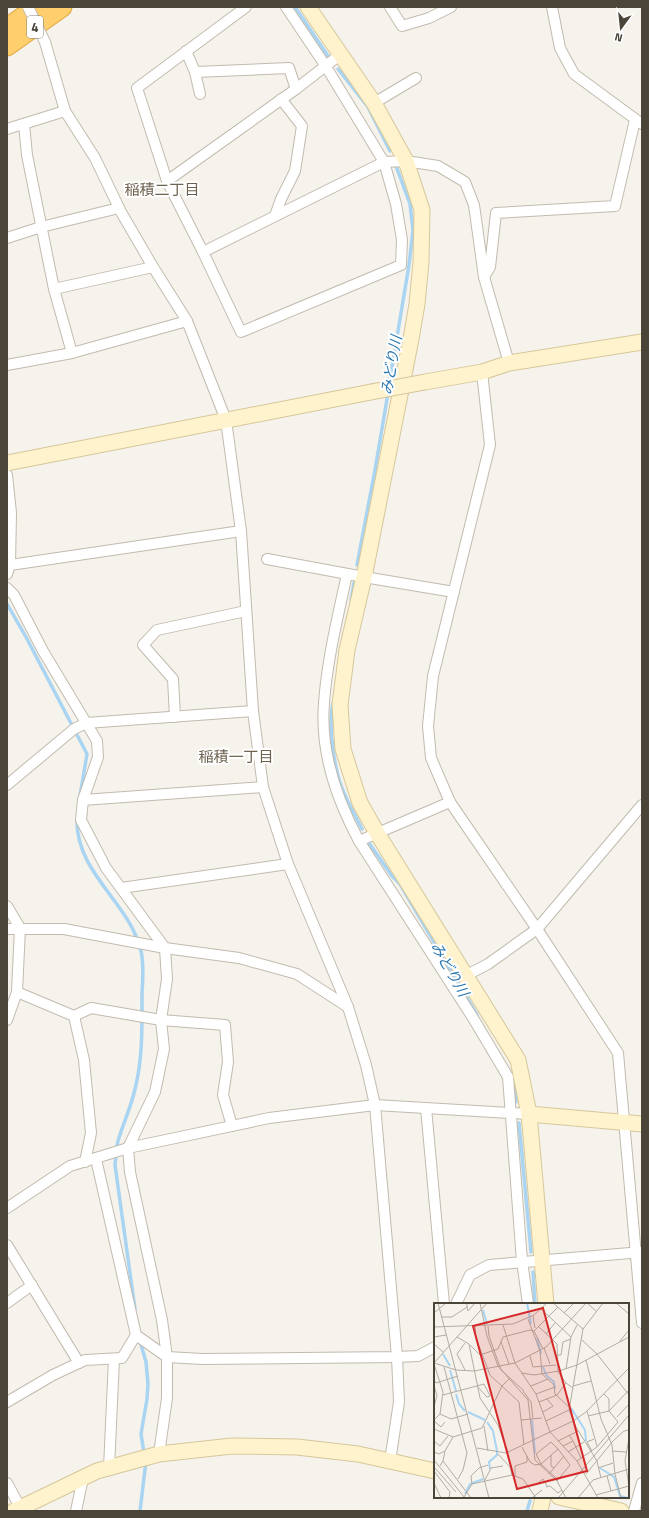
<svg xmlns="http://www.w3.org/2000/svg" width="649" height="1518" font-family="'Titillium Web','Noto Sans JP',sans-serif">
<style>
.lines{fill:none;stroke-linecap:round;stroke-linejoin:round}
.stream{stroke:#a9d4f2;stroke-width:3.5}
.street-casing{stroke:#c2bbae;stroke-width:12}
.secondary-casing{stroke:#d6c79b;stroke-width:17}
.highway-casing{stroke:#e0a43c;stroke-width:21}
.street{stroke:#fff;stroke-width:10}
.secondary{stroke:#fff3cd;stroke-width:15}
.highway{stroke:#ffcf6e;stroke-width:19}
.street-bridge-casing{stroke:#c2bbae;stroke-width:12;stroke-linecap:butt}
.secondary-bridge-casing{stroke:#d6c79b;stroke-width:17;stroke-linecap:butt}
.street-bridge{stroke:#fff;stroke-width:10}
.secondary-bridge{stroke:#fff3cd;stroke-width:15}
.labels{text-anchor:middle;dominant-baseline:central;stroke-width:4;stroke-linejoin:round;paint-order:stroke}
.shield{fill:#fff;stroke:#817c74;stroke-width:1}
.shield-label{font-size:13px;font-weight:bold;fill:#4b4439}
.neighbourhood-label{font-size:15px;fill:#6e6250;stroke:#fff}
.water-label{font-size:15px;font-style:italic;fill:#2e7ab2;stroke:#fff}
.inset-river{fill:none;stroke:#a9d4f2;stroke-width:2}
.inset-road{fill:none;stroke:#b2ada4;stroke-width:1}
.view{fill:#d62828;fill-opacity:0.15;stroke:#d62828;stroke-width:2}
.inset-edge{fill:none;stroke:#4b4439;stroke-width:2}
</style>
<rect width="100%" height="100%" fill="#f6f3ec"/>
<g class="lines">
<!-- stream -->
<g class="stream">
<path d="M295 7 328 56"/>
<path d="M338 69 368 107 390 151"/>
<path d="M389 385 409 265 413 230 410 204 396 166"/>
<path d="M357 565 375 470 388 393"/>
<path d="M351 600 354 583"/>
<path d="M7 604 26 637 87 754 80 796"/>
<path d="M333 703C328 725 334 772 344 793 349 805 356 817 362 829"/>
<path d="M77 820C76 873 130 903 141 951 144 964 143 979 142 993 142 1025 143 1058 135 1089 131 1107 123 1124 118 1141 116 1149 116 1157 115 1165L135 1309"/>
<path d="M369 843 392 876 400 884 477 1015"/>
<path d="M513 1077 516 1102"/>
<path d="M519 1123 531 1252"/>
<path d="M533 1272 535 1304"/>
<path d="M140 1341 146 1362 148 1384 147 1399 141 1434 144 1453"/>
<path d="M140 1511 146 1461"/>
<path d="M527 1511 530 1501"/>
</g>
<!-- street casing -->
<g class="street-casing">
<g id="street">
<path d="M246 7 137 88 167 181 203 252 384 162 406 161 438 166 465 182 474 205 484 277 509 363"/>
<path d="M390 7 402 26 429 18 451 7"/>
<path d="M552 7 560 48 574 74 642 124"/>
<path d="M45 42 65 111 95 158 121 212 153 267 187 321 226 420 241 531 253 711 263 787 288 864 348 1007 366 1065 375 1105 397 1357 399 1402 390 1461"/>
<path d="M186 51 195 72 289 68 296 89"/>
<path d="M195 72 200 94"/>
<path d="M374 103 416 78"/>
<path d="M24 124 27 155 54 289"/>
<path d="M7 129 65 111"/>
<path d="M167 181 296 89 341 54"/>
<path d="M275 216 281 199 295 171 302 126 281 99"/>
<path d="M7 238 41 227 119 208"/>
<path d="M203 252 241 332 401 265 402 240 396 204 384 162 325 65 286 7"/>
<path d="M484 277 490 267 496 213 615 206 635 120"/>
<path d="M72 353 54 289 153 267"/>
<path d="M7 365 72 353 187 321"/>
<path d="M482 372 490 445 433 676 428 726 431 758 450 802 537 929 618 1053 642 1323"/>
<path d="M7 475 11 513 10 565 7 574"/>
<path d="M267 559 364 577 454 592"/>
<path d="M10 565 241 531"/>
<path d="M347 574C338 616 327 660 324 703 320 751 337 800 359 841L450 802"/>
<path d="M7 588 14 595 43 651 97 741 98 757 83 800 81 820 106 868 165 948 167 979 161 1020 164 1049 155 1092 128 1148 130 1172 162 1320 167 1357V1398L159 1454"/>
<path d="M175 717 173 679 143 645 157 630 246 611"/>
<path d="M7 785 74 729 86 723 253 711"/>
<path d="M83 800 263 787"/>
<path d="M359 841 473 1018 508 1077 522 1261 528 1304"/>
<path d="M121 888 288 864"/>
<path d="M7 906 20 928 17 992 7 1020"/>
<path d="M7 929H64L165 948 239 958 297 974 348 1007"/>
<path d="M465 976 488 964 537 929 642 805"/>
<path d="M17 992 74 1016 91 1008 161 1020 225 1025 228 1062 223 1095 232 1126"/>
<path d="M74 1016 84 1060 91 1133 85 1162"/>
<path d="M426 1108 444 1304"/>
<path d="M96 1159 136 1335"/>
<path d="M7 1208 70 1166 128 1148 269 1118 375 1105 529 1114"/>
<path d="M7 1245 79 1363"/>
<path d="M7 1303 32 1285"/>
<path d="M456 1304 470 1275 489 1265 642 1252"/>
<path d="M7 1402 53 1375 85 1360 122 1358 136 1335 167 1357 202 1359 397 1357 418 1356 435 1347"/>
<path d="M109 1468 114 1359"/>
<path d="M7 1483 20 1507"/>
<path d="M76 1511 83 1478"/>
<path d="M634 1511 642 1483"/>
</g>
</g>
<!-- secondary casing -->
<g class="secondary-casing">
<g id="secondary">
<path d="M308 7 374 103 406 161 422 210 421 262 417 304 411 339 364 577 347 650 340 705 343 749 360 803 377 833 518 1060 529 1114 546 1304"/>
<path d="M425 382 482 372 509 363 642 342"/>
<path d="M7 463 371 392"/>
<path d="M529 1114 642 1124"/>
<path d="M559 1497 621 1511"/>
<path d="M14 1511 97 1471 159 1454 232 1446 297 1447 358 1454 435 1471"/>
<path d="M540 1511 543 1497"/>
</g>
</g>
<!-- highway casing -->
<g class="highway-casing">
<g id="highway">
<path d="M7 28 37 7"/>
<path d="M7 46 62 7"/>
</g>
</g>
<!-- street -->
<use href="#street" class="street"/>
<!-- secondary -->
<use href="#secondary" class="secondary"/>
<!-- highway -->
<use href="#highway" class="highway"/>
<!-- street-bridge casing -->
<g class="street-bridge-casing">
<path id="street-bridge" d="M28 7 45 42"/>
</g>
<!-- secondary-bridge casing -->
<g class="secondary-bridge-casing">
<path id="secondary-bridge" d="M371 392 425 382"/>
</g>
<!-- street-bridge -->
<use href="#street-bridge" class="street-bridge"/>
<!-- secondary-bridge -->
<use href="#secondary-bridge" class="secondary-bridge"/>
</g>
<g class="labels">
<!-- shield labels -->
<rect class="shield" x="27" y="16" width="16" height="22" rx="3"/>
<g class="shield-label">
<text x="35" y="27">4</text>
</g>
<!-- neighbourhood labels -->
<g class="neighbourhood-label">
<text x="162" y="189">稲積二丁目</text>
<text x="236" y="756">稲積一丁目</text>
</g>
<!-- water labels -->
<g class="water-label">
<text transform="translate(391 365) rotate(-80)">みどり川</text>
<text transform="translate(450 969) rotate(60)">みどり川</text>
</g>
</g>
<!-- overview -->
<g transform="translate(434 1303)">
<rect width="195" height="195" fill="#f6f3ec"/>
<path class="inset-river" d="M93 0 97 21M49 7 53 21M103 35 107 51M9 51 16 63M109 64 112 72 120 79 121 86M16 67 22 88M22 91 25 101 31 108M137 105 151 127 152 138M34 109 51 117M98 117 101 150M53 119 59 128 63 148V152L55 159 56 166M166 165 180 174 186 193 194 195M31 191 36 181 49 176"/>
<path class="inset-road" d="M4 0 55 195M46 0 53 33 64 63 94 97 101 157 123 178 132 195M119 0 149 26M153 0 163 9M182 0 195 11M33 4 34 8 41 0M107 6 137 34M0 10 12 0M130 10 140 0M99 13 101 25M8 14H18L33 4V0M94 16 106 48 108 71 120 82 121 91 136 105M69 22 81 60 102 91 116 129 143 158 164 195M41 23 42 35 56 72 85 99 90 142M54 23 55 33 67 67 90 88M0 24 79 21 100 12 113 0M105 24 123 41 124 69 132 80M100 28 109 46M112 31 121 20M0 34 12 32M23 34 35 41 46 95 64 122 74 150M148 37 163 51 195 92M186 38 195 27M67 39 75 61M31 40 23 51 31 67M0 41 9 49M36 42 46 52 64 46 69 34 96 27 100 28 124 4M110 45 116 61M123 52H127L129 39 137 36M96 53 99 64 122 62M152 57 167 116 178 142 181 171 187 195M0 60 22 67 40 68 81 60 112 44 152 0M0 60 53 0M0 61 9 89 6 111 0 117M10 64 33 150 29 167 24 176M132 66 137 34 143 22M88 70 100 72 125 68 143 62 195 34M0 77 2 80 24 73M0 83 3 92 0 104M97 83 114 76M139 83 157 78M89 88 97 99 99 116M102 91 121 84M9 92 50 81 56 93 53 94 43 83M105 99 123 92 132 80 139 85M153 108 163 143M109 109 119 103 113 96M6 111 17 116 34 111M154 113 175 108 195 87M183 114 195 101M87 117 108 115M0 118 7 124 11 119M112 118 135 107M50 123 54 148M0 126 19 134 48 125 68 83 75 76M0 138 6 143 14 133M124 138 144 128M139 138 147 155M129 143 139 138 135 132M88 144 96 159 101 162 107 161 124 146 136 162 123 178M43 145 72 150 139 118 152 109 195 65M124 146 117 139 102 151 107 161 124 177M158 148 153 139 160 136M178 148 192 149M0 149 5 151 11 148 19 134M134 149 150 139M64 151 76 164 78 172M117 152V163L120 165M0 157 31 195M9 158 37 195M143 158 163 144 184 119 175 108V96L170 91M6 163 9 158 11 148M0 164 22 189M164 165 179 160M0 168 16 189 15 195M115 171 130 153M152 171 179 138 190 128 195 127M81 173V163L93 159V153M173 173 177 188M167 175 163 158 142 124 135 107 149 26 169 0M51 177 57 165 69 163M0 180 7 195M38 181 37 173 45 165 54 162M102 182 109 176 113 183M112 184 116 183 124 190 128 187M162 192 195 183 191 158 195 135M30 194 38 181 78 172 89 176 102 195M98 195 108 187M124 195 195 112M144 195 159 177 195 166"/>
<path class="view" d="M109 5 153 168 83 186 39 23Z"/>
<rect width="195" height="195" class="inset-edge"/>
</g>
<!-- border -->
<rect width="649" height="1518" fill="none" stroke="#4b4439" stroke-width="16"/>
<!-- north arrow -->
<g transform="translate(621 28) rotate(195)" stroke="#ffffff" stroke-width="3" paint-order="stroke">
<path d="M0-3L7 15L0 10L-7 15Z" fill="#4b4439"/>
<text y="-6" font-size="11" font-weight="bold" text-anchor="middle" fill="#4b4439">N</text>
</g>
</svg>
